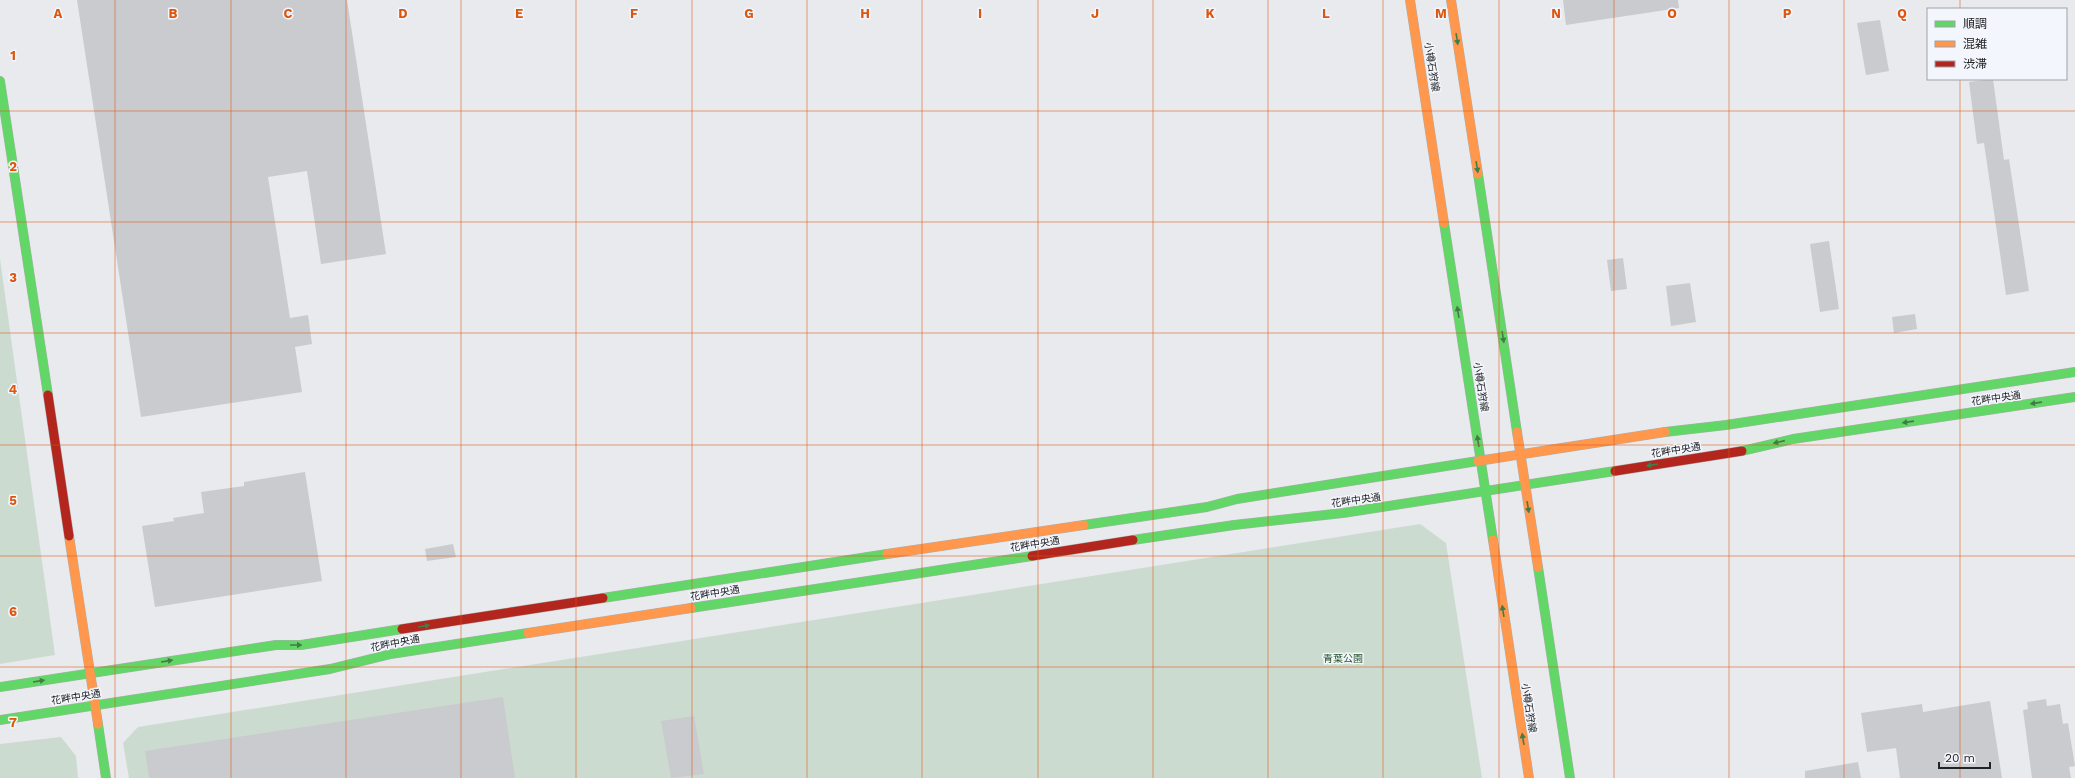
<svg xmlns="http://www.w3.org/2000/svg" width="2075" height="778" font-family="'Work Sans','Noto Sans JP',sans-serif">
<style>
.green{fill:#ccdbcf}
.building{fill:#cacbce}
.lines{fill:none;stroke-linecap:round;stroke-linejoin:round}
.fast-casing{stroke:#adafb0;stroke-width:10}
.slow-casing{stroke:#adafb0;stroke-width:10}
.jam-casing{stroke:#adafb0;stroke-width:10}
.fast{stroke:#63d668;stroke-width:9}
.slow{stroke:#ff974d;stroke-width:9}
.jam{stroke:#b3261e;stroke-width:9}
.oneway{fill:#427c46}
.grid{fill:none;stroke:#de560d;stroke-width:1;stroke-opacity:0.55}
.labels{text-anchor:middle;dominant-baseline:central;stroke-width:3;stroke-linejoin:round;paint-order:stroke}
.street-label{font-size:10px;fill:#222325;stroke:#f3f6fc}
.park-label{font-size:10px;fill:#22562a;stroke:#f3f6fc}
.grid-label{font-size:13px;text-anchor:middle;font-weight:bold;fill:#de560d;stroke:#f3f6fc;stroke-width:3;stroke-linejoin:round;paint-order:stroke}
</style>
<rect width="100%" height="100%" fill="#e8eaed"/>
<!-- green -->
<g class="green">
<path d="M0 259 55 655 0 664Z"/>
<path d="M1420 524 1446 543 1482 778H129L123 743 138 727Z"/>
<path d="M61 737 76 756 78 778H0V744Z"/>
</g>
<!-- building -->
<g class="building">
<path d="M77 0H347L386 254 321 264 307 171 268 177 290 318 308 315 312 344 295 347 302 392 141 417Z"/>
<path d="M1563 0H1678L1679 8 1566 25Z"/>
<path d="M1880 20 1889 71 1866 75 1857 23Z"/>
<path d="M1993 79 2004 160 2009 159 2029 291 2006 295 1984 143 1977 144 1969 82Z"/>
<path d="M1829 241 1839 309 1820 312 1810 244Z"/>
<path d="M1623 258 1627 289 1611 291 1607 260Z"/>
<path d="M1690 283 1696 322 1671 326 1666 286Z"/>
<path d="M1915 314 1917 329 1894 333 1892 317Z"/>
<path d="M305 472 322 581 155 607 142 526 174 521 173 518 204 513 201 492 244 486V482Z"/>
<path d="M453 544 456 557 427 561 425 549Z"/>
<path d="M503 697 515 778H149L145 751Z"/>
<path d="M2046 699 2047 706 2060 704 2063 724 2068 723 2075 766 2069 767 2071 778H2032L2023 710 2028 709 2027 702Z"/>
<path d="M1990 701 2002 778H1900L1896 748 1867 752 1861 713 1922 704 1923 712Z"/>
<path d="M694 716 704 774 671 778 661 721Z"/>
<path d="M1858 762 1861 778H1805V771Z"/>
</g>
<g class="lines">
<!-- fast casing -->
<g class="fast-casing">
<g id="fast">
<path d="M0 81 48 395"/>
<path d="M1478 174 1517 432"/>
<path d="M1444 223 1493 540"/>
<path d="M1665 432 1726 425 2075 372"/>
<path d="M1742 451 1793 439 2075 397"/>
<path d="M1084 525 1207 507 1237 499 1478 461"/>
<path d="M1133 540 1234 525 1343 513 1615 471"/>
<path d="M1538 567 1570 778"/>
<path d="M603 598 887 554"/>
<path d="M691 608 1032 556"/>
<path d="M0 687 276 645H301L402 629"/>
<path d="M0 720 330 669 391 654 528 633"/>
<path d="M98 724 106 778"/>
</g>
</g>
<!-- slow casing -->
<g class="slow-casing">
<g id="slow">
<path d="M1410 0 1444 223"/>
<path d="M1451 0 1478 174"/>
<path d="M1517 432 1538 567"/>
<path d="M1478 461 1665 432"/>
<path d="M69 536 98 724"/>
<path d="M1493 540 1529 778"/>
<path d="M887 554 1084 525"/>
<path d="M528 633 691 608"/>
</g>
</g>
<!-- jam casing -->
<g class="jam-casing">
<g id="jam">
<path d="M48 395 69 536"/>
<path d="M1615 471 1742 451"/>
<path d="M1032 556 1133 540"/>
<path d="M402 629 603 598"/>
</g>
</g>
<!-- fast -->
<use href="#fast" class="fast"/>
<!-- slow -->
<use href="#slow" class="slow"/>
<!-- jam -->
<use href="#jam" class="jam"/>
</g>
<!-- one-way arrows -->
<defs><path id="oneway-solid" d="M-6-.8H1V-3.2L6.5 0L1 3.2V.8H-6Z"/></defs>
<g class="oneway">
<use href="#oneway-solid" transform="translate(1457 39) rotate(81)"/>
<use href="#oneway-solid" transform="translate(1477 167) rotate(81)"/>
<use href="#oneway-solid" transform="translate(1458 312) rotate(-99)"/>
<use href="#oneway-solid" transform="translate(1503 337) rotate(81)"/>
<use href="#oneway-solid" transform="translate(2036 403) rotate(172)"/>
<use href="#oneway-solid" transform="translate(1908 422) rotate(172)"/>
<use href="#oneway-solid" transform="translate(1478 441) rotate(-99)"/>
<use href="#oneway-solid" transform="translate(1779 442) rotate(167)"/>
<use href="#oneway-solid" transform="translate(1652 465) rotate(171)"/>
<use href="#oneway-solid" transform="translate(1528 507) rotate(81)"/>
<use href="#oneway-solid" transform="translate(1503 611) rotate(-99)"/>
<use href="#oneway-solid" transform="translate(424 626) rotate(-9)"/>
<use href="#oneway-solid" transform="translate(296 645)"/>
<use href="#oneway-solid" transform="translate(167 661) rotate(-9)"/>
<use href="#oneway-solid" transform="translate(39 681) rotate(-9)"/>
<use href="#oneway-solid" transform="translate(1523 739) rotate(-99)"/>
</g>
<!-- grid -->
<path class="grid" d="M115 0V778M231 0V778M346 0V778M461 0V778M576 0V778M692 0V778M807 0V778M922 0V778M1038 0V778M1153 0V778M1268 0V778M1383 0V778M1499 0V778M1614 0V778M1729 0V778M1844 0V778M1960 0V9M1960 79V778M0 111H2075M0 222H2075M0 333H2075M0 445H2075M0 556H2075M0 667H2075"/>
<g class="labels">
<!-- street labels -->
<g class="street-label">
<text transform="translate(1432 67) rotate(81)">小樽石狩線</text>
<text transform="translate(1481 387) rotate(81)">小樽石狩線</text>
<text transform="translate(1996 398) rotate(-8)">花畔中央通</text>
<text transform="translate(1676 450) rotate(-9)">花畔中央通</text>
<text transform="translate(1356 500) rotate(-8)">花畔中央通</text>
<text transform="translate(1035 544) rotate(-9)">花畔中央通</text>
<text transform="translate(715 593) rotate(-9)">花畔中央通</text>
<text transform="translate(395 643) rotate(-11)">花畔中央通</text>
<text transform="translate(76 697) rotate(-9)">花畔中央通</text>
<text transform="translate(1529 708) rotate(81)">小樽石狩線</text>
</g>
<!-- park labels -->
<g class="park-label">
<text x="1343" y="658">青葉公園</text>
</g>
</g>
<g class="grid-label">
<text x="58" y="18">A</text>
<text x="173" y="18">B</text>
<text x="288" y="18">C</text>
<text x="403" y="18">D</text>
<text x="519" y="18">E</text>
<text x="634" y="18">F</text>
<text x="749" y="18">G</text>
<text x="865" y="18">H</text>
<text x="980" y="18">I</text>
<text x="1095" y="18">J</text>
<text x="1210" y="18">K</text>
<text x="1326" y="18">L</text>
<text x="1441" y="18">M</text>
<text x="1556" y="18">N</text>
<text x="1672" y="18">O</text>
<text x="1787" y="18">P</text>
<text x="1902" y="18">Q</text>
<text x="13" y="60">1</text>
<text x="13" y="171">2</text>
<text x="13" y="282">3</text>
<text x="13" y="394">4</text>
<text x="13" y="505">5</text>
<text x="13" y="616">6</text>
<text x="13" y="727">7</text>
</g>
<!-- legend -->
<rect x="1927" y="8" width="140" height="72" fill="#f3f6fc" stroke="#9fa2a6"/>
<rect x="1935" y="21" width="20" height="6" fill="#63d668" stroke="#9fa2a6"/>
<text x="1963" y="28" font-size="12" fill="#222325">順調</text>
<rect x="1935" y="41" width="20" height="6" fill="#ff974d" stroke="#9fa2a6"/>
<text x="1963" y="48" font-size="12" fill="#222325">混雑</text>
<rect x="1935" y="61" width="20" height="6" fill="#b3261e" stroke="#9fa2a6"/>
<text x="1963" y="68" font-size="12" fill="#222325">渋滞</text>
<!-- scale -->
<path d="M1939 762v6h51v-6" fill="none" stroke="#222325" stroke-width="2"/>
<text x="1945" y="762" font-size="12" fill="#222325" stroke="#f3f6fc" stroke-width="3" paint-order="stroke">20 m</text>
</svg>
